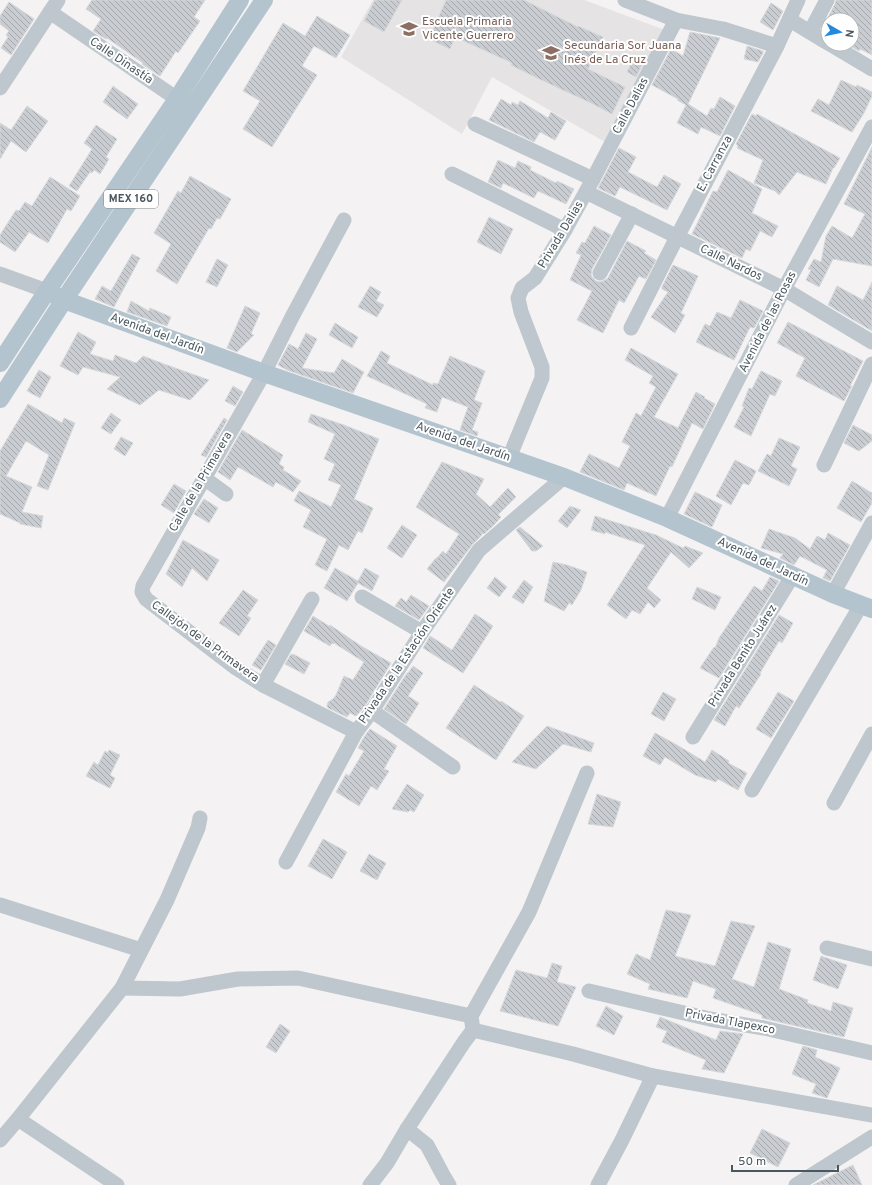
<svg xmlns="http://www.w3.org/2000/svg" width="872" height="1185" font-family="Overpass,sans-serif">
<style>
.education{fill:#e5e3e3}
.building{fill:url(#building-back-hatch);stroke:#d6d9dc}
.lines{fill:none;stroke-linecap:round;stroke-linejoin:round}
.minor{stroke:#bec7cd;stroke-width:15}
.major{stroke:#b3c4ce;stroke-width:18}
.labels{text-anchor:middle;dominant-baseline:central;stroke-width:4;stroke-linejoin:round;paint-order:stroke}
.shield{fill:#fff;stroke:#80898e;stroke-width:1}
.shield-label{font-size:11px;font-weight:bold;fill:#4a575e}
.education-label{font-size:12px;fill:#785e54;stroke:#fff;text-anchor:start}
.street-label{font-size:12px;fill:#4a575e;stroke:#fff}
</style>
<defs>
<pattern id="building-back-hatch" width="6" height="6" patternUnits="userSpaceOnUse"><rect width="6" height="6" fill="#c9cdd1"/><path d="M-1 5l2 2M0 0l6 6M5-1l2 2" fill="none" stroke="#a5a9ad"/></pattern>
</defs>
<rect width="100%" height="100%" fill="#f4f2f2"/>
<!-- education -->
<path class="education" d="M373 0H584L665 30 605 142 492 77 462 134 341 57Z"/>
<!-- building -->
<g class="building">
<path d="M92 0H205L194 17 200 21 178 53 176 51 160 76 142 64 143 63 107 38 106 39 93 31 101 19 86 9Z"/>
<path d="M375 0H402L384 32 364 21Z"/>
<path d="M446 0H524L578 27V26L603 37 588 69 625 87 612 114 591 103 535 77 511 65 512 63 455 37 450 49 429 39Z"/>
<path d="M836 0H872V55L860 49 859 51 852 47V20H827L835 4Z"/>
<path d="M9 2 34 19 11 55 1 48 8 37 6 35 9 31 0 24V16Z"/>
<path d="M771 3 783 11 773 30 760 22Z"/>
<path d="M317 16 350 35 336 58 314 46 302 66 317 75 272 147 243 129 260 101 243 91 283 23 305 36Z"/>
<path d="M690 32 720 38 688 104 707 116 711 108 714 109 720 97 735 106 720 136 701 127 698 134 677 123 686 105 677 100 678 99 652 85 671 49 683 56Z"/>
<path d="M747 46 763 51V53L758 62 744 59Z"/>
<path d="M634 58 643 63 636 77 627 72Z"/>
<path d="M841 80 856 87 857 85 872 92V96L864 113 852 132 811 111 818 99 829 105Z"/>
<path d="M113 86 138 104 127 119 103 102Z"/>
<path d="M501 99 511 105 512 102 518 105 520 101 548 118 551 112 566 121 555 140 540 132 534 142 489 120Z"/>
<path d="M27 106 48 121 26 152 11 141 0 159V123L11 130Z"/>
<path d="M752 114 756 116 757 114 840 158 834 168H833L826 184 797 172 779 195 775 191 754 183 763 160 737 148 738 146 736 144Z"/>
<path d="M96 125 117 139 106 157 109 159 100 174 94 170 92 173 90 172 77 191 69 186 92 149 84 143Z"/>
<path d="M872 147V266L833 259 819 287 806 280 811 270 808 269 814 259 821 262 826 236 832 226 852 238 865 214 844 204Z"/>
<path d="M619 148 636 157 628 172 657 187 664 175 681 184 667 210 620 187 615 196 598 188Z"/>
<path d="M498 160 515 168 518 161 531 167 530 170 556 183 557 181 574 189 566 204 538 191 534 198 503 183 501 188 488 182Z"/>
<path d="M728 170 762 189 752 213 778 226 772 237 760 231 750 251 746 249 742 258 692 234 713 191 717 192Z"/>
<path d="M190 176 231 199 220 219 217 218 211 229 209 228 177 284 156 271 171 244 154 233 178 191 181 193Z"/>
<path d="M50 177 80 196 71 211 67 209 48 243 29 232 15 252 0 242V235L16 210 19 211 25 202 32 206Z"/>
<path d="M489 217 513 229 501 254 477 242Z"/>
<path d="M594 226 611 235 592 269 591 274 592 277 596 281 601 282 605 280 608 278 627 241 646 251 644 253 656 260 646 279 639 276 624 303 619 300 603 333 577 320 592 291 570 280 581 255 576 253 582 242 585 243Z"/>
<path d="M132 254 140 258 114 307 95 299 102 286 111 291Z"/>
<path d="M217 259 228 265 217 287 206 282Z"/>
<path d="M673 265 698 276 681 313 685 315 675 333 651 317 668 292 662 289V287Z"/>
<path d="M872 282V331L828 305 837 286 863 300Z"/>
<path d="M370 286 381 292 376 301 384 305 377 317 358 307Z"/>
<path d="M740 300 763 311 754 328 750 327 734 360 696 342 705 324 710 326 717 312 731 318Z"/>
<path d="M131 301 149 311 150 308 171 317 167 326 127 312Z"/>
<path d="M245 306 260 313 251 334 254 335 237 352 227 348Z"/>
<path d="M788 322 863 361 850 386H852L844 401 796 376 805 358 777 343Z"/>
<path d="M335 323 358 337 352 348 329 335Z"/>
<path d="M78 332 96 342 90 354 113 361 115 355 136 363 143 356 164 364 209 380 190 400 159 390 140 405 107 389 120 377 83 367 78 375 60 366Z"/>
<path d="M306 333 317 339 302 368 334 373 342 359 364 372 353 393 287 370 278 365 289 344 298 349Z"/>
<path d="M631 348 678 374 654 417 678 428 696 392 705 397 704 398 715 404 703 429 692 423 672 467 670 466 656 496 627 483 624 490 580 472 589 454 619 468 630 446 622 442 636 413 641 416 656 387 649 383 653 376 625 360Z"/>
<path d="M381 351 390 356 387 363 433 385V383L438 384 450 356 485 371 474 400 482 403 472 430 478 432 477 436 460 430 468 407 442 397 437 412 425 408 427 404 367 376Z"/>
<path d="M39 370 51 377 40 398 27 391Z"/>
<path d="M761 371 782 381 775 396 770 394 751 436 734 427 744 407 742 406 749 388 752 389Z"/>
<path d="M233 386 243 392 235 406 225 401Z"/>
<path d="M28 404 62 423 64 418 75 423 48 490 37 486 49 455 26 441 6 476 32 487 22 512 43 516 41 528 20 524V523L0 514V451Z"/>
<path d="M111 413 121 420 111 434 101 428Z"/>
<path d="M311 414 344 425 379 439 354 499 373 508 362 533 358 531 348 550 339 545 327 571 315 565 327 539 303 527 311 510 294 501 299 491 331 507 341 485 328 480 335 464 324 459 335 434 308 422Z"/>
<path d="M224 418 227 420 206 457 201 455Z"/>
<path d="M853 425 872 435V441L859 451 844 443Z"/>
<path d="M242 430 283 455 279 464 284 467 283 470 301 481 293 492 276 482 273 487 238 467 230 480 218 472Z"/>
<path d="M121 437 133 443 125 456 114 449Z"/>
<path d="M779 438 800 447 791 466 797 469 789 486 758 471 767 454 771 456Z"/>
<path d="M735 460 756 471 749 485 743 483 731 505 716 496Z"/>
<path d="M442 462 484 479 476 494 490 507 508 488 516 497 498 515 501 517 494 525 484 534 483 533 480 537 472 545 444 582 427 569 436 558H437L443 551 446 554 459 534 416 507Z"/>
<path d="M852 481 872 493V503L861 522 837 508Z"/>
<path d="M174 484 186 491 174 513 161 505Z"/>
<path d="M695 492 722 505 712 527 684 514Z"/>
<path d="M204 499 218 508 209 523 194 514Z"/>
<path d="M570 506 581 510 567 528 558 521Z"/>
<path d="M595 516 656 535 683 548 685 546 703 553 689 568 671 552 647 588 661 600 654 608 648 602 640 614 632 610 626 619 607 605 645 545 605 532V534L591 530Z"/>
<path d="M402 525 417 535 402 558 387 548Z"/>
<path d="M520 527 543 546 536 551H532L516 530Z"/>
<path d="M769 529 795 538 810 549 817 536 825 540 828 533 850 545 830 581 823 578 827 570 800 556 794 565 780 558 783 554 761 548Z"/>
<path d="M183 540 219 560 207 581 192 568 182 587 166 574Z"/>
<path d="M553 562 567 565 587 572 581 590 572 605 569 603 564 611 544 601Z"/>
<path d="M335 568 358 581 365 568 379 576 372 591 358 583 347 601 324 588Z"/>
<path d="M495 577 507 587 499 597 487 588Z"/>
<path d="M770 577 779 581 719 678 700 668 714 647 715 648 719 638 754 586 762 591Z"/>
<path d="M524 580 533 587 523 604 512 597Z"/>
<path d="M697 587 721 597 715 610 692 599Z"/>
<path d="M243 590 258 600 247 616 251 618 239 636 219 623Z"/>
<path d="M411 595 429 606 419 620 395 606 401 598 406 602Z"/>
<path d="M475 614 493 626 463 673 423 648 430 636 452 650Z"/>
<path d="M779 615 793 623 782 643 779 641 760 673 761 674 739 708 736 706 725 726 714 720Z"/>
<path d="M313 616 329 626 330 625 361 646 391 663 365 706 356 716 350 713 347 717 328 708 327 706 328 702 333 699 336 695 344 676 353 680 364 662 334 643 333 644 332 643 330 646 304 631Z"/>
<path d="M268 640 276 645 261 670 252 665Z"/>
<path d="M291 654 293 655V654L310 663 304 674 285 664Z"/>
<path d="M413 666 423 673 408 696 419 703 406 724 384 709 407 673H408Z"/>
<path d="M474 685 500 702 501 701 524 716 496 760 446 728Z"/>
<path d="M663 692 676 699 664 721 651 714Z"/>
<path d="M778 692 794 701 771 738 756 729Z"/>
<path d="M547 726 594 743 591 752 563 744 536 769 512 762Z"/>
<path d="M370 729 397 746 384 769 389 771 377 790 371 786 359 806 336 792 346 774 349 776 364 751 358 748 364 737Z"/>
<path d="M655 733 677 745 705 762 712 750 729 761 728 763 747 773 738 790 718 779 716 782 695 775 665 757 660 765 643 756Z"/>
<path d="M109 750 120 755 110 775 115 778 110 788 86 776 94 762 98 765 105 751 108 753Z"/>
<path d="M407 784 424 795 414 812 410 810 408 812 392 809Z"/>
<path d="M597 794 621 802 613 827 588 824Z"/>
<path d="M323 839 347 852 332 879 308 866Z"/>
<path d="M369 854 386 863 377 880 360 871Z"/>
<path d="M666 910 691 915 675 956 715 966 731 921 755 926 732 979 754 987 768 942 791 949 779 989 808 1000 807 1003 831 1011 833 1002 853 1008 844 1037 762 1018V1015L713 998 716 989 693 981 687 998 648 989 650 984 627 974 636 954 650 960Z"/>
<path d="M821 956 847 965 838 989 813 980Z"/>
<path d="M552 963 562 966 557 982 576 987 558 1026 500 1011 516 970 547 978Z"/>
<path d="M606 1006 623 1016 614 1035 596 1026Z"/>
<path d="M660 1017 716 1040 720 1031 743 1034 724 1073 702 1069 706 1060 662 1042 667 1031 656 1027Z"/>
<path d="M280 1024 290 1031 276 1053 266 1047Z"/>
<path d="M803 1046 817 1050 815 1057 840 1068 827 1098 812 1093 816 1084 792 1074Z"/>
<path d="M762 1129 790 1143 778 1167 750 1153Z"/>
<path d="M853 1165 862 1185H813Z"/>
</g>
<g class="lines">
<!-- minor -->
<g class="minor">
<path d="M625 0 676 20 723 29 777 46"/>
<path d="M50 12 186 105"/>
<path d="M790 20 828 43"/>
<path d="M810 32 827 0"/>
<path d="M830 44 872 69"/>
<path d="M0 88 58 0"/>
<path d="M475 124 593 179"/>
<path d="M452 174 565 230"/>
<path d="M586 192 784 289 872 342"/>
<path d="M344 220 292 317 264 373 143 586 142 592 146 599 236 668 263 685 356 732"/>
<path d="M600 273 632 214"/>
<path d="M0 274 47 291"/>
<path d="M631 328 677 237 777 46 798 0"/>
<path d="M509 458 542 378V367L521 312 518 298 522 288 535 278 565 230 593 179 676 20"/>
<path d="M824 465 872 364"/>
<path d="M204 478 226 494"/>
<path d="M667 518 784 289 872 127"/>
<path d="M833 594 872 523"/>
<path d="M362 597 422 632"/>
<path d="M263 685 312 599"/>
<path d="M372 711 453 767"/>
<path d="M693 737 793 575"/>
<path d="M752 790 861 605"/>
<path d="M834 803 872 734"/>
<path d="M286 862 356 732 372 711 422 632 479 550 564 477"/>
<path d="M0 905 141 950"/>
<path d="M827 948 872 959"/>
<path d="M122 988 180 989 238 979 298 978 471 1016"/>
<path d="M589 991 710 1019 764 1028 872 1053"/>
<path d="M473 1030 573 1054 653 1076 872 1115"/>
<path d="M18 1119 117 1185"/>
<path d="M407 1129 427 1145 443 1175 449 1185"/>
<path d="M0 1140 18 1119 122 988 167 900 198 828 200 818"/>
<path d="M370 1185 387 1163 407 1129 464 1042 473 1030 471 1016 529 912 587 773"/>
<path d="M598 1185 622 1140 653 1076"/>
<path d="M796 1185 872 1137"/>
</g>
<!-- major -->
<g class="major">
<path d="M47 291 64 300 264 373 564 477 667 518 833 594 872 609"/>
<path d="M0 363 47 291 177 99 240 0"/>
<path d="M0 399 64 300 264 0"/>
</g>
</g>
<!-- icons -->
<defs>
<g id="school-bare" transform="scale(1.38)"><path d="M0-5L7-2L0 1L-7-2ZM-4 1L0 2.5L4 1V4Q0 6-4 4Z" fill="#8d6e63" stroke="#fff" stroke-width="2.5" paint-order="stroke"/></g>
</defs>
<g fill-rule="evenodd">
<use href="#school-bare" x="409" y="29"/>
<use href="#school-bare" x="551" y="53"/>
</g>
<g class="labels">
<!-- shield labels -->
<rect class="shield" x="104" y="190" width="54" height="18" rx="3"/>
<g class="shield-label">
<text x="131" y="199">MEX 160</text>
</g>
<!-- education labels -->
<g class="education-label">
<text x="422" y="22">Escuela Primaria<tspan x="422" dy="14">Vicente Guerrero</tspan></text>
<text x="564" y="46">Secundaria Sor Juana<tspan x="564" dy="14">Inés de La Cruz</tspan></text>
</g>
<!-- street labels -->
<g class="street-label">
<text transform="translate(121 61) rotate(34)">Calle Dinastía</text>
<text transform="translate(631 106) rotate(-62)">Calle Dalias</text>
<text transform="translate(715 164) rotate(-62)">E. Carranza</text>
<text transform="translate(561 235) rotate(-59)">Privada Dalias</text>
<text transform="translate(731 263) rotate(26)">Calle Nardos</text>
<text transform="translate(768 322) rotate(-63)">Avenida de las Rosas</text>
<text transform="translate(157 334) rotate(20)">Avenida del Jardín</text>
<text transform="translate(463 442) rotate(19)">Avenida del Jardín</text>
<text transform="translate(201 482) rotate(-60)">Calle de la Primavera</text>
<text transform="translate(763 562) rotate(25)">Avenida del Jardín</text>
<text transform="translate(205 642) rotate(36)">Callejón de la Primavera</text>
<text transform="translate(407 656) rotate(-56)">Privada de la Estación Oriente</text>
<text transform="translate(743 656) rotate(-58)">Privada Benito Juárez</text>
<text transform="translate(730 1022) rotate(11)">Privada Tlapexco</text>
</g>
</g>
<!-- north arrow -->
<g transform="translate(840 32) rotate(99)"><circle r="19" fill="#ffffff" stroke="#b7bcbf"/>
<path d="M0-3L7 15L0 10L-7 15Z" fill="#2389dd"/>
<text y="-6" font-size="11" font-weight="bold" text-anchor="middle" fill="#4a575e">N</text>
</g>
<!-- scale -->
<path d="M732 1165v6h106v-6" fill="none" stroke="#4a575e" stroke-width="2"/>
<text x="738" y="1165" font-size="12" fill="#4a575e" stroke="#ffffff" stroke-width="3" paint-order="stroke">50 m</text>
</svg>
